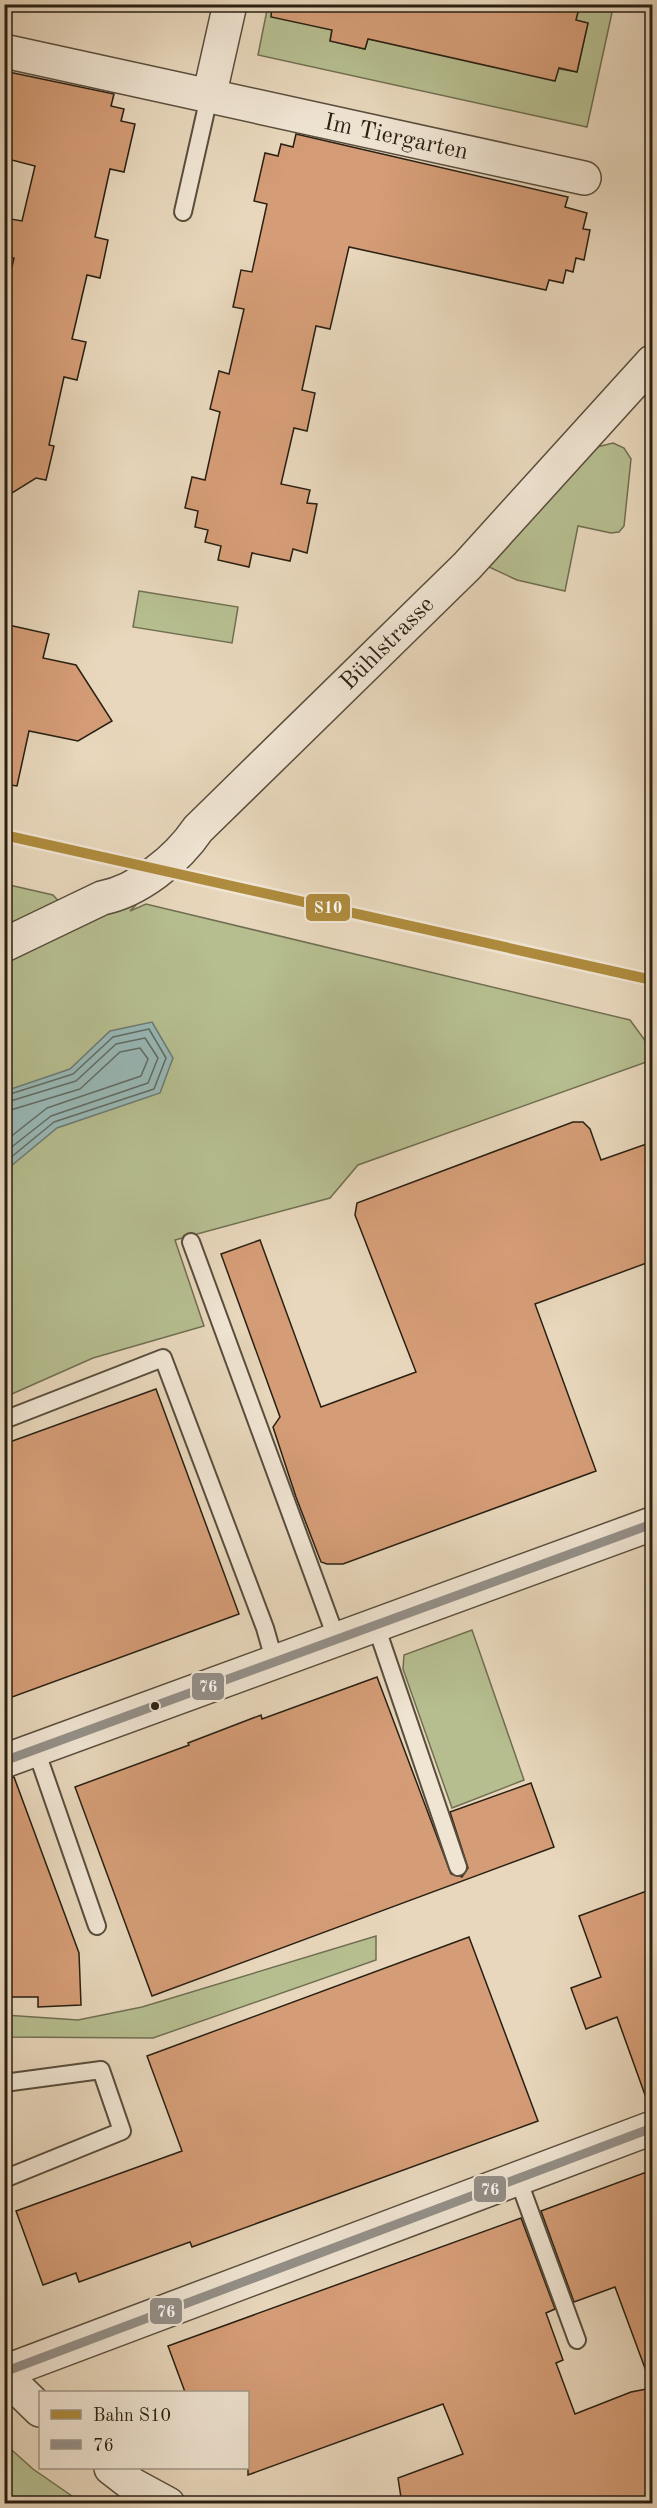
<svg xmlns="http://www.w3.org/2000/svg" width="657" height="2508" font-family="'Old Standard TT',serif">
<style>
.green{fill:#b6be90;stroke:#706f52;stroke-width:1.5}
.water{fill:#98b8b6;stroke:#6c7b75;stroke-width:1.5}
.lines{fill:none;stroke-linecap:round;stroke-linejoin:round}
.shore{stroke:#606c64;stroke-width:1.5}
.building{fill:#d59d77;stroke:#292013;stroke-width:1.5}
.lane-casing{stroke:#594e3d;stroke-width:20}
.street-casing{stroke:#594e3d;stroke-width:36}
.lane{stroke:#f0e5d3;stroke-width:16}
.street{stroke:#f0e5d3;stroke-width:33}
.bus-1-casing{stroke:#f0e5d3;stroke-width:14}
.bus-1{stroke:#949089;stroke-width:9}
.rail-1-casing{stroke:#f0e5d3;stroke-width:15}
.rail-1{stroke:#ae8b3d;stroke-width:10}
.bus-dot{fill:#292013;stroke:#f0e5d3;stroke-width:2}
.labels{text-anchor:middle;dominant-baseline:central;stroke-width:5;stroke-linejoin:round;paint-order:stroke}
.street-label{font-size:24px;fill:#292013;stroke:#f0e5d3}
.line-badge{stroke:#f0e5d3;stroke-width:2}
.badge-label{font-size:16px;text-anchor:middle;font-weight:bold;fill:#fff}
</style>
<rect width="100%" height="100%" fill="#e8d7bc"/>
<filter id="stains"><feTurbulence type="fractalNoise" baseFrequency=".00333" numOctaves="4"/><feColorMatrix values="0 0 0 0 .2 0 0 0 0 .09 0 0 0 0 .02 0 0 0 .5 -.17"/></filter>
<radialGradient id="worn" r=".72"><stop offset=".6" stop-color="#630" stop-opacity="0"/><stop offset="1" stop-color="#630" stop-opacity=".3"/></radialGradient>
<!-- green -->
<g class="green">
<path d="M268 5H311L319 27 332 30 330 41 365 49 368 39 577 72 588 23 569 19 570 14 577 16 579 8 566 5H598L613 8 587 127 258 55Z"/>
<path d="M613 443 624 448 631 459 624 526 619 532 611 533 578 526 565 591 517 580 489 567 597 447Z"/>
<path d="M139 591 238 607 232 643 133 627Z"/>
<path d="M5 884 53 895 62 905 5 937Z"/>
<path d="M149 892 130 911 146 904 630 1020 652 1050V1060L358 1165 330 1198 175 1240 204 1326 93 1358 5 1397 4 958Z"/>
<path d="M472 1630 524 1780 452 1808 403 1669 404 1655Z"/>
<path d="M376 1936V1960L153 2038 5 2037V2015L78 2020 142 2007Z"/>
<path d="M4 2443 33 2469 82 2503H5Z"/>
</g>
<!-- water -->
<path class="water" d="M152 1022 173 1058 160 1093 57 1128 5 1171V1091L70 1069 110 1031Z"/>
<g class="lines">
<!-- shore -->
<g class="shore">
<path d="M4 1096 73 1074 113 1037 149 1029 166 1058 154 1089 54 1122 4 1163"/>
<path d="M4 1103 76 1081 116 1044 145 1038 158 1058 148 1083 51 1116 4 1153"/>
<path d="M4 1112 80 1089 120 1052 140 1048 148 1059 141 1076 47 1108 4 1142"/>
</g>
</g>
<!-- building -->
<g class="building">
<path d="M272 4H580L576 20 588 23 577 72 559 68 555 81 368 39 365 49 330 41 332 30 271 17Z"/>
<path d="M4 71 114 94 111 106 124 109 121 121 135 124 124 172 110 169 95 237 108 240 100 278 87 275 72 339 86 342 77 380 64 377 49 445 54 446 46 480 36 478 4 498V301L14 258 4 256V249L11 219 22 221 35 166 4 158Z"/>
<path d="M296 134 568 197 565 207 587 213 583 229 590 230 584 260 576 258 573 272 566 270 563 283 549 280 546 290 349 247 330 329 316 326 302 390 315 393 307 431 294 428 281 484 310 490 307 503 317 504 307 553 293 549 290 561 252 553 249 567 218 560 221 546 205 542 208 530 195 527 198 511 185 508 192 477 205 480 220 412 210 409 219 371 229 374 244 309 233 307 241 270 252 272 267 204 254 201 265 153 278 156 281 144 293 147Z"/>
<path d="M4 624 49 634 43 658 76 665 112 721 78 741 29 731 17 786 4 784Z"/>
<path d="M573 1122H583L590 1129 601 1160 652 1142V1261L535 1304 596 1471 343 1564H327L321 1562 296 1497 273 1427 280 1417 221 1254 260 1240 321 1407 416 1372 355 1215 357 1203Z"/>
<path d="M156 1389 239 1614 4 1700V1444Z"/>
<path d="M377 1677 451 1874 462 1877 468 1868 450 1812 531 1783 554 1847 152 1996 75 1787 189 1745 188 1743 261 1715 262 1719Z"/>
<path d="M14 1777 79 1953 81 2005 38 2007V1997H4V1779Z"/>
<path d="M652 1889V2105L649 2106 617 2017 586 2029 571 1988 601 1977 579 1916Z"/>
<path d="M469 1937 538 2121 192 2247 190 2242 79 2282 76 2273 43 2285 16 2211 182 2151 147 2056Z"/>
<path d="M652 2170V2378L649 2379 615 2287 574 2302 541 2211Z"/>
<path d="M521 2218 555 2309 546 2313 563 2360 556 2363 575 2414 631 2392 652 2388V2504H402L398 2478 463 2454 443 2404 248 2475V2392H185L168 2346Z"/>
</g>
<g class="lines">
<!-- lane casing -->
<g class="lane-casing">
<g id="lane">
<path d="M183 212 209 97"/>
<path d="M191 1242 337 1640"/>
<path d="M4 1420 163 1358 265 1628 275 1663"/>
<path d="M376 1626 458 1867"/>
<path d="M36 1750 97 1926"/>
<path d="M4 2083 101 2070 122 2131 4 2179"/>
<path d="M518 2179 577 2340"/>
</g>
</g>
<!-- street casing -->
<g class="street-casing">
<g id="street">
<path d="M4 51 584 178"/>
<path d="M209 97 230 4"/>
<path d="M4 945 102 898C138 891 177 860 198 829L467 566 652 362"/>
<path d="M4 1761 652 1524"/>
<path d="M4 2372 652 2128"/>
<path d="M4 2375 40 2410"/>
<path d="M111 2468 133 2485 168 2504"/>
</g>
</g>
<!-- lane -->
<use href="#lane" class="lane"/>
<!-- street -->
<use href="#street" class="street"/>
<!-- bus-1 casing -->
<g class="bus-1-casing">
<g id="bus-1">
<path d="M4 1761 652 1524"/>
<path d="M4 2372 652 2128"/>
</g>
</g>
<!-- bus-1 -->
<use href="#bus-1" class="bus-1"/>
<!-- rail-1 casing -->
<g class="rail-1-casing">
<path id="rail-1" d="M4 835 652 980"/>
</g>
<!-- rail-1 -->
<use href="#rail-1" class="rail-1"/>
</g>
<!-- markers -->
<circle class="bus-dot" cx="155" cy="1706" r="5"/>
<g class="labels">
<!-- street labels -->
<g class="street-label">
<text transform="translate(396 138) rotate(12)">Im Tiergarten</text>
<text transform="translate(388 644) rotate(-45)">Bühlstrasse</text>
</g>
</g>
<g class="line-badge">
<rect x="305" y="893" width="46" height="29" rx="6" fill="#ae8b3d"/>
<rect x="191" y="1672" width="34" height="29" rx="6" fill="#949089"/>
<rect x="473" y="2175" width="34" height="28" rx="6" fill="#949089"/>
<rect x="149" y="2297" width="34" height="28" rx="6" fill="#949089"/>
</g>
<g class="badge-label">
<text x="328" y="913">S10</text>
<text x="208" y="1692">76</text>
<text x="490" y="2195">76</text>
<text x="166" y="2317">76</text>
</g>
<!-- margin -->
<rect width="657" height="2508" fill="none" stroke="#e8d7bc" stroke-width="24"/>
<rect x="6" y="6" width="645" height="2496" fill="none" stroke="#292013" stroke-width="3"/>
<rect x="12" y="12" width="633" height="2484" fill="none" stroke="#292013" stroke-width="1.5"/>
<!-- legend -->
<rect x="39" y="2391" width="210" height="78" fill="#f0e5d3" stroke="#a09686" stroke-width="1.5"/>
<rect x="51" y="2410" width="30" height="9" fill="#ae8b3d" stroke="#a09686" stroke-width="1.5"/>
<text x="93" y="2421" font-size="18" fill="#292013">Bahn S10</text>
<rect x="51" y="2440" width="30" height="9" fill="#949089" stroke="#a09686" stroke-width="1.5"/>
<text x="93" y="2451" font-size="18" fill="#292013">76</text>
<rect width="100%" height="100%" filter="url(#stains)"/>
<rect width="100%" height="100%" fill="url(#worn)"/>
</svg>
